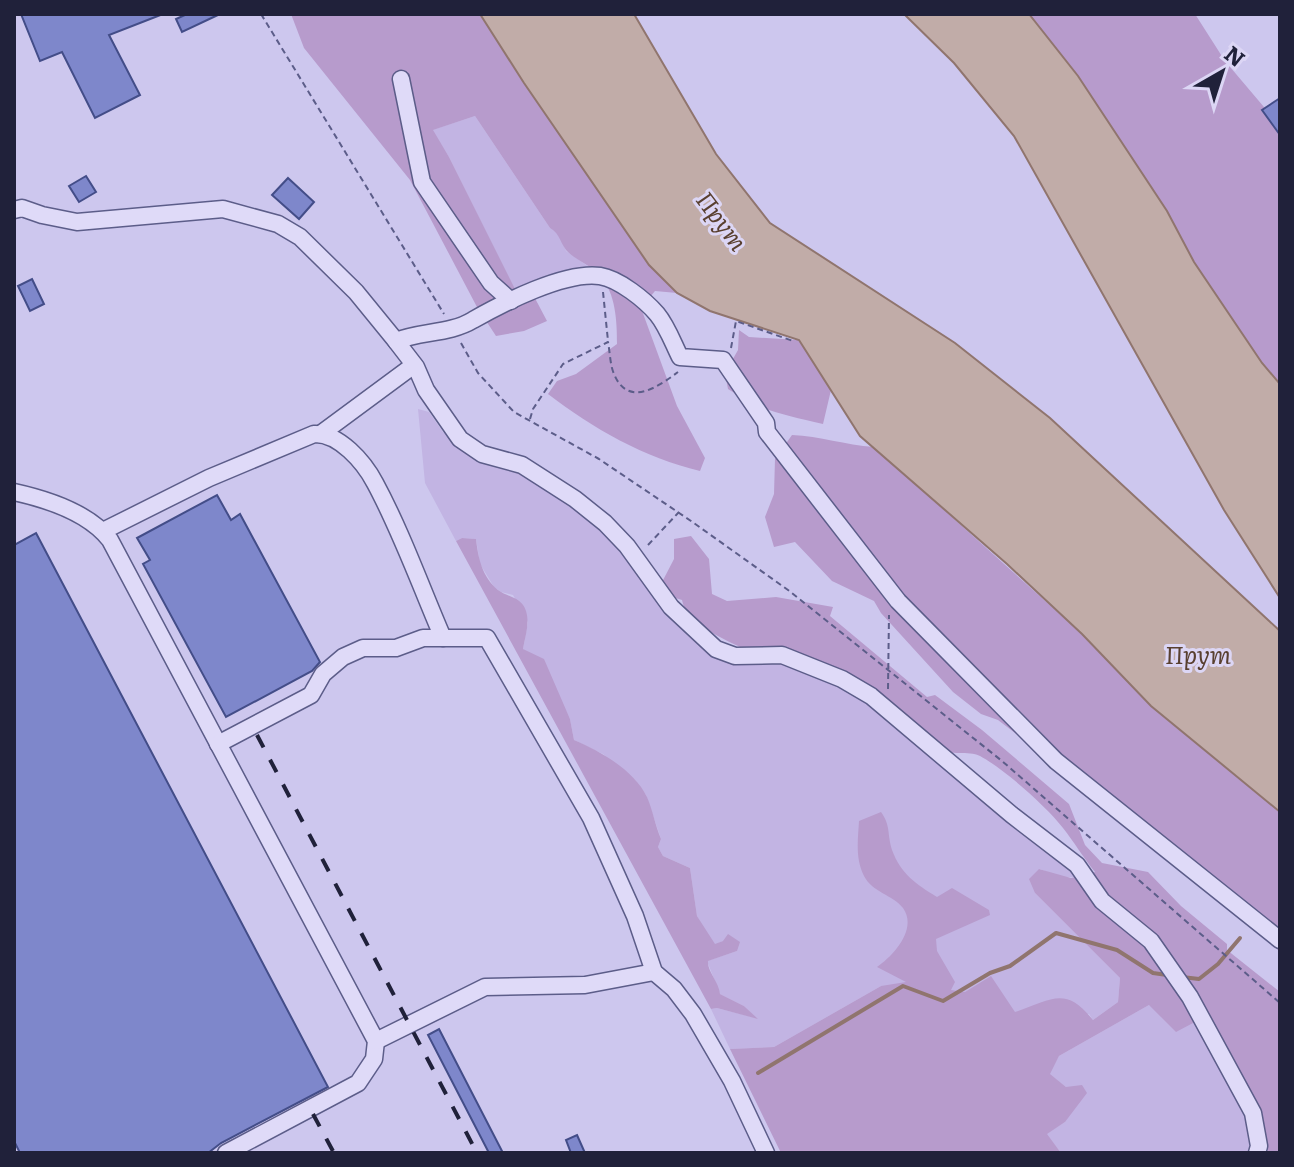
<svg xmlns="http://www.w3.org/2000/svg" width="1294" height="1167" font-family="Literata,serif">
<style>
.farmland{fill:#c2b4e3}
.green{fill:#b79bcc}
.water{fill:#c1aca8;stroke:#90756e;stroke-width:2}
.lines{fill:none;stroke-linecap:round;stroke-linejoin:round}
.stream{stroke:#90756e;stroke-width:4}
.building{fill:#7e87cb;stroke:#434d88;stroke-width:2}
.minor-casing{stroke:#5c5d89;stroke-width:19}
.path{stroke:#5c5d89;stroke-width:2;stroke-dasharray:6 4;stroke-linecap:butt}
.minor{stroke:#dfdaf8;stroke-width:16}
.rail{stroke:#20213a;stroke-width:4;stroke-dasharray:14 14;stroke-linecap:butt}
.labels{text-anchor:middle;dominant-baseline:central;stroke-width:6;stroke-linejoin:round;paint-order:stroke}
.water-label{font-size:24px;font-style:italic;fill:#594030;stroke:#dcd6f5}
</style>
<rect width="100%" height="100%" fill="#cdc7ee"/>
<!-- farmland -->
<g class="farmland">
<path d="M475 116 550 228 558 232 566 251 589 267 515 290 449 157 432 130Z"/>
<path d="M418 409 429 412 443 432 480 459 519 471 572 504 623 550 648 589 667 613 700 646 713 655 783 663 840 685 868 702 1070 869 1077 877H1060L1040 869 1035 893 1120 978 1118 1002 1093 1020 1089 1014 1015 1013 965 992 881 986 774 1047 730 1049 711 1009 717 1008 756 1018 744 1006 720 994 707 961 737 951 723 941 715 945 706 932 697 916 690 868 663 856 658 847 661 839 646 795 635 780 603 754 574 740 570 719 561 701 530 654 523 649 528 622 513 595 501 592 494 587 480 564 476 539 462 538 456 541 425 483Z"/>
<path d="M1149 1005 1196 1017 1249 1117 1252 1153H1061L1046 1134 1065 1122 1066 1087 1049 1074 1059 1056Z"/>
</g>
<!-- green -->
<g class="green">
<path d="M291 14H480L524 83 649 265 677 293 655 291 641 308 677 406 705 458 700 471C645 458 592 428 548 394L557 381 576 374 617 344C617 322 616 293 600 276 592 266 578 261 569 253 560 245 561 234 550 228L475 116 433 130 449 157 515 289 528 285 547 321 524 331 496 336 477 307 410 180 304 48Z"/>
<path d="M1029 14H1195L1225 61 1280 126V384L1262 363 1194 262 1167 211 1078 76Z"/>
<path d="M739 330 749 337 799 340 831 390 823 424C785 415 761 411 728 389L725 373 738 350Z"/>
<path d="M792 435C820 436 845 445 874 447L1082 634 1151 706 1280 812V952L1244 918 1032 746 998 720 981 714 953 692 881 613 874 601 832 581 795 542 774 547 765 517 774 494 775 459Z"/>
<path d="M691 536 709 559 712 594 727 601 776 597 833 607 830 616 927 697 935 695 982 730 1069 804 1085 845 1102 863 1148 872 1181 906 1227 944V950L1280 992V1153H1272L1265 1149 1200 1010 1193 1023 1176 1032 1149 1005 1059 1056 1050 1074 1066 1087 1082 1085 1087 1093 1065 1122 1047 1134 1061 1153H781L730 1049 774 1047 881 986 906 982 877 967C893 956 918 929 903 908 893 895 872 892 864 876 855 858 858 840 859 821L881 812C891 826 887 834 892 850 901 874 916 884 937 897L952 888 989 910 990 915 936 939 937 951 955 982 951 990 965 992 991 976 1015 1012C1052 1000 1065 985 1093 1020L1118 1002 1120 978 1035 893 1029 879 1039 869 1071 878 1095 872C1083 857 1074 842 1063 828 1047 807 1003 768 980 756 968 750 951 757 939 748 919 733 889 698 868 691 829 677 689 643 682 600L666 595 660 586 674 559V539Z"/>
<path d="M462 538 476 539C478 557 482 577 498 590 507 597 522 597 526 611 530 624 525 636 523 649L544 659 570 719 574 740C600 751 634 770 647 797 653 811 655 825 661 839L658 847 663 856 690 868 697 916 715 944 723 941 728 934 740 942 737 951 708 961C707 971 719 982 720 994L744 1006 758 1019 717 1008 711 1009 456 541Z"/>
</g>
<!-- water -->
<g class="water">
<path d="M480 14H634L716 154 770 223 955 343 1050 418 1280 631V812L1151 706 1082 634 1007 564 860 436 799 340 710 311 677 293 649 265 524 83Z"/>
<path d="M904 14H1029L1078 76 1167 211 1194 262 1262 363 1280 384V598L1224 510 1014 136 954 63Z"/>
</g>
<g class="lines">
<!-- stream -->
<g class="stream">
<path d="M1182 977 1199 979 1218 964 1240 938"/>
<path d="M758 1073 903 986 943 1001 990 973 1010 966 1056 933 1117 950 1153 973 1167 975"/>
</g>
</g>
<!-- building -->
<g class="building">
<path d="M21 14H163L109 35 140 95 95 118 62 52 40 61Z"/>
<path d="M187 14H220L182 32 176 19Z"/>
<path d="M1280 98V135L1262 110Z"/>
<path d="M86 176 96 192 79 202 69 186Z"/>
<path d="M288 178 314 202 299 219 272 195Z"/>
<path d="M32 279 44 304 30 311 18 286Z"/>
<path d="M217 495 231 520 240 514 320 662 312 671 226 717 143 564 150 560 137 538Z"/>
<path d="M36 533 328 1087 221 1143 208 1153H20L14 1141V545Z"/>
<path d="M439 1029 503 1153H489L428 1035Z"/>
<path d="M577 1135 585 1153H571L566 1140Z"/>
</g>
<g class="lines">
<!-- minor casing -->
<g class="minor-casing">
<g id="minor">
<path d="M401 79 422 182 491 283 511 301"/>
<path d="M14 210 22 208 42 215 77 222 223 209 278 224 300 237 356 292 396 341 416 367 426 390 460 439 482 454 522 465 575 499 605 523 627 546 671 607 716 649 735 656 782 655 842 679 871 696 1012 815 1077 865 1102 901 1151 941 1190 997 1253 1113 1259 1146 1257 1153"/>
<path d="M396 341C421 331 450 334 473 320 503 303 565 271 600 276 619 279 645 300 657 314 667 326 673 343 680 357L723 360 766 423 767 432 898 601 1056 761 1280 940"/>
<path d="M322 433 414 365"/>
<path d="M14 492C46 499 89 513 110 540L376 1041 374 1059 358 1083 226 1153"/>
<path d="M103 531 209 478 314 434C339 433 364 462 375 483 401 531 421 587 443 638"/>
<path d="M218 744 311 695 323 674 343 657 363 648H396L423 638H487L591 818 635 916 654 972 674 989 693 1014 732 1081 766 1153"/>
<path d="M376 1041 485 987 585 985 654 972"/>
</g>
</g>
<!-- path -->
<g class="path">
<path d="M261 14 444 314"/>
<path d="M603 292 608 341"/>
<path d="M461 343 478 373 514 412 599 459 691 521 788 590 1002 761 1280 1003"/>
<path d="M731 348 736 321 793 341"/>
<path d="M530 419 533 409 563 364 608 342C610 352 610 365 614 374 628 408 658 387 678 372"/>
<path d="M648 545 679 512"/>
<path d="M888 689 889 615"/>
</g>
<!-- minor -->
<use href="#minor" class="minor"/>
<!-- rail -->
<g class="rail">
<path d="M257 735 477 1153"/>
<path d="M313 1114 334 1153"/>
</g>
</g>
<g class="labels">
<!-- water labels -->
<g class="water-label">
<text transform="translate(723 220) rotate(53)">Прут</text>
<text x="1198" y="653">Прут</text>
</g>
</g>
<!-- border -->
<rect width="1294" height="1167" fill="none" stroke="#20213a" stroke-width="32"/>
<!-- north arrow -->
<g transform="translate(1222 72) rotate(39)" stroke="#dcd6f5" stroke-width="6" paint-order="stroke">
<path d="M0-6L14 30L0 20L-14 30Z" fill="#20213a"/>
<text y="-12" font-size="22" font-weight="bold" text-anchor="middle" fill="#20213a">N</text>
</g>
</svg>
